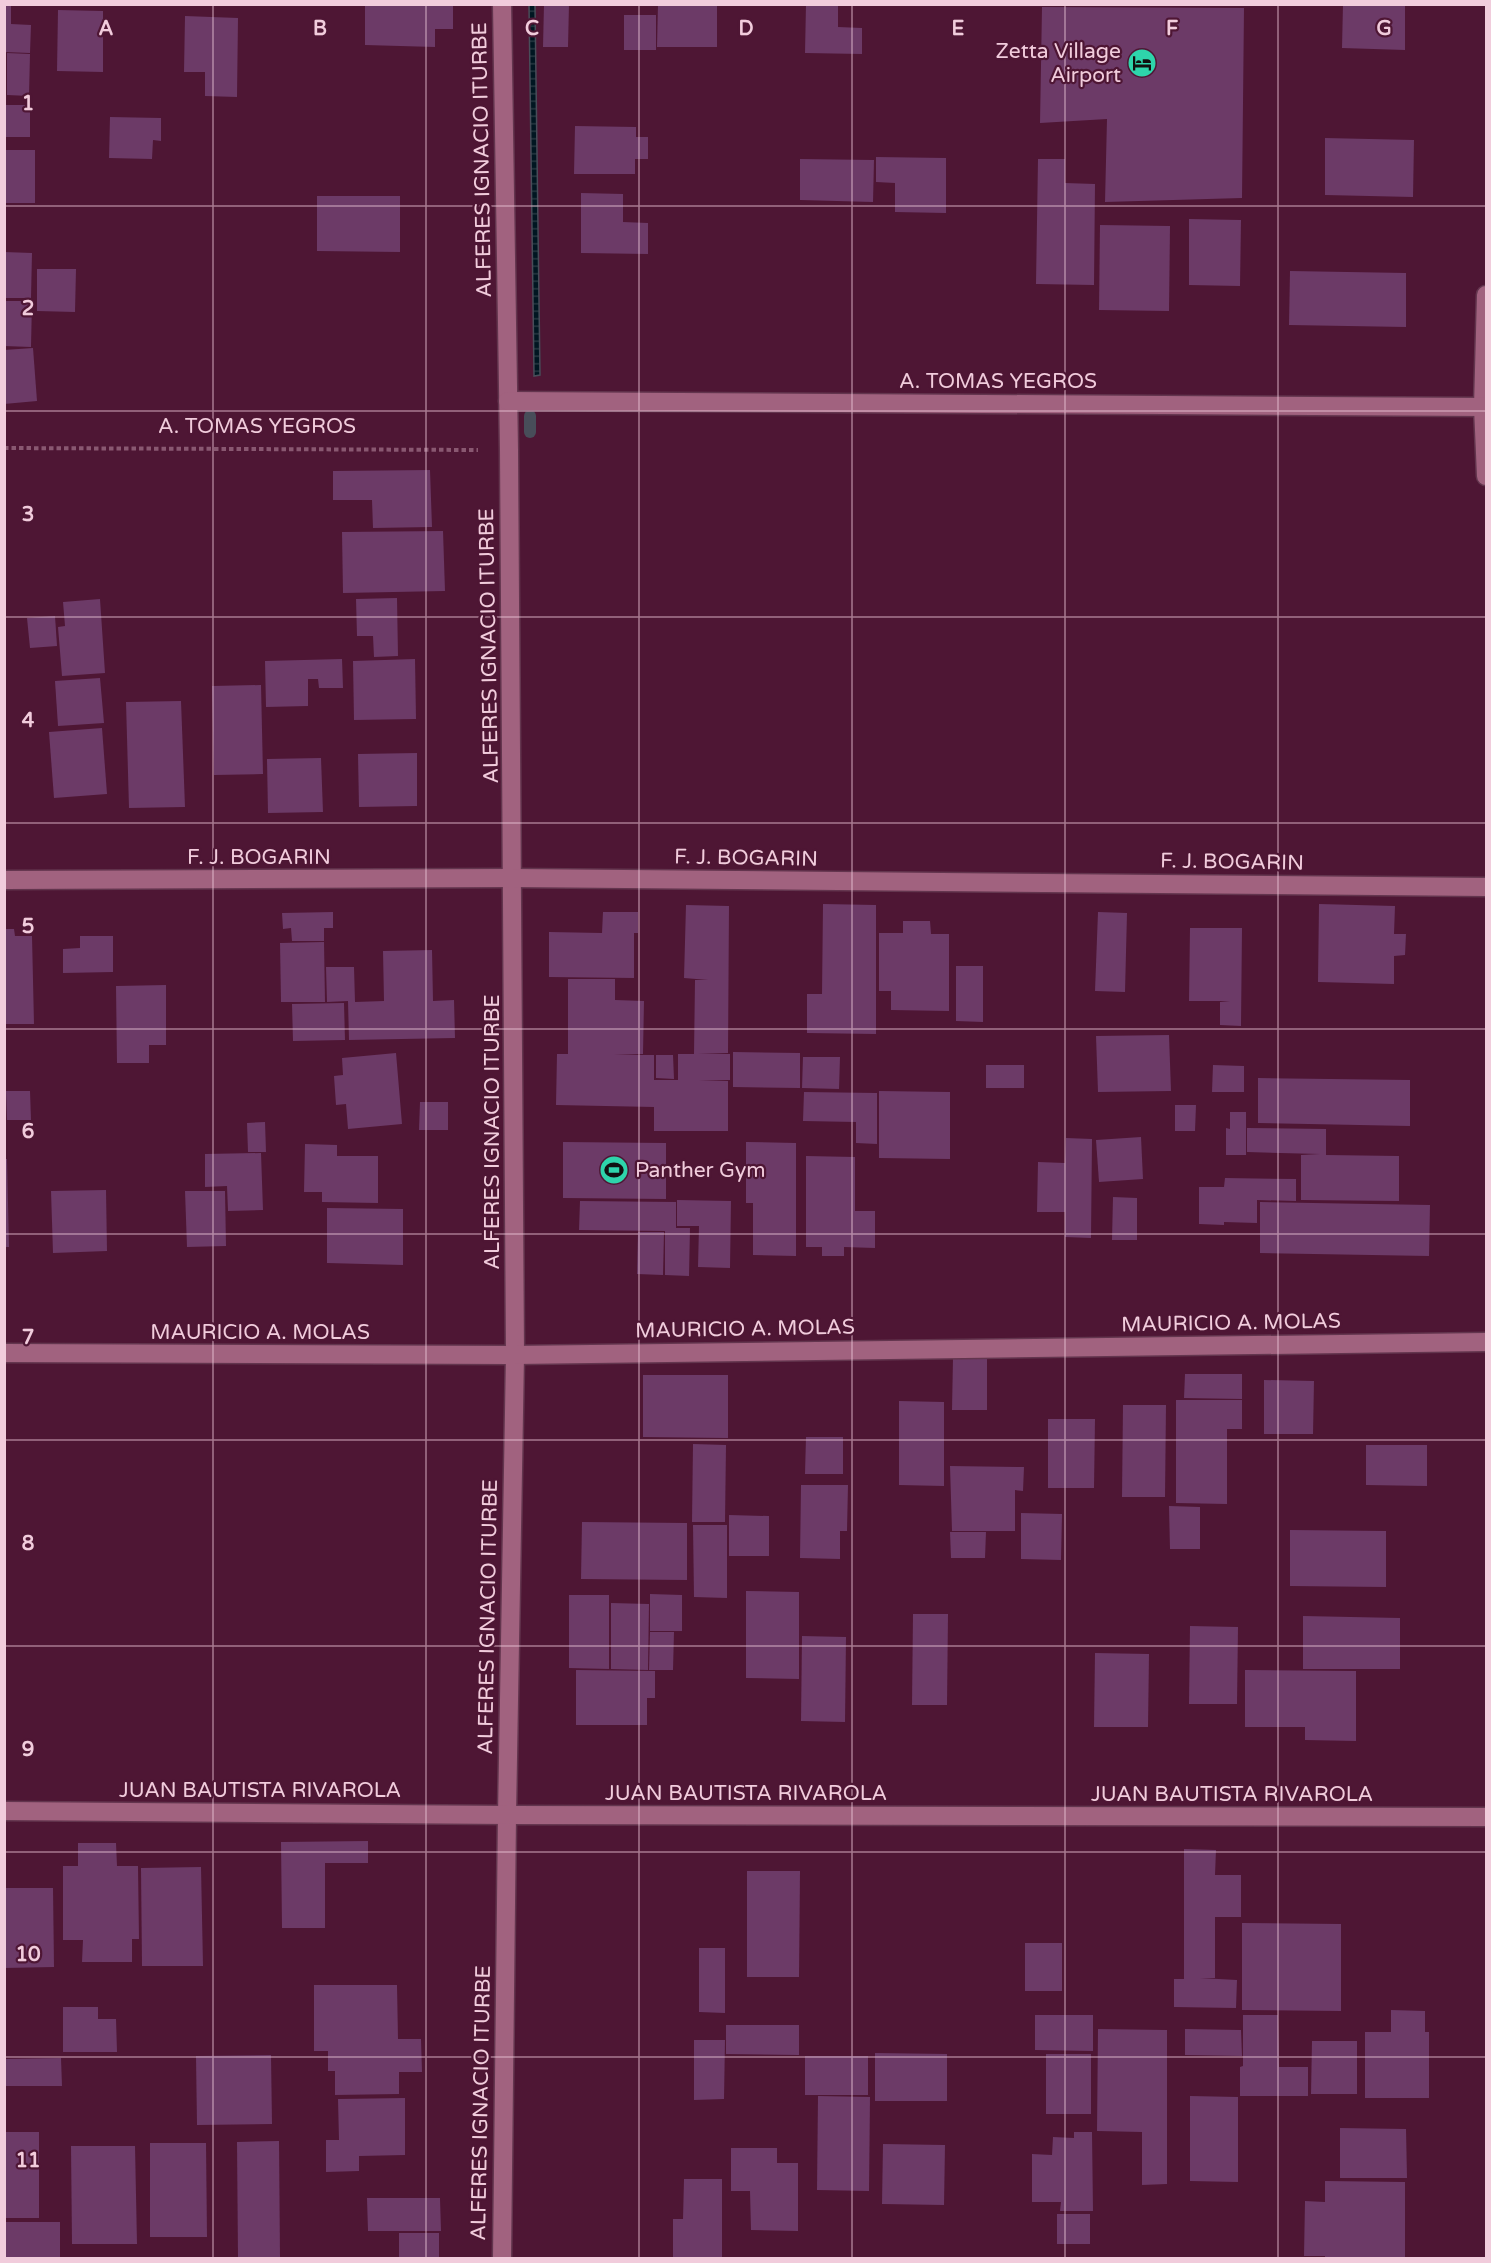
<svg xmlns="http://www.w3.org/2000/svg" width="1491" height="2263" font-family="'Varela Round',sans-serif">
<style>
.water{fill:url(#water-rules);stroke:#484d59;stroke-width:1.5}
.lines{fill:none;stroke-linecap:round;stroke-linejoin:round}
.stream{stroke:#484d59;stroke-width:12}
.building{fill:#6c3a67}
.street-casing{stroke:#63354e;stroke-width:21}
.path{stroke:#895871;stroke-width:4;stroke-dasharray:4.5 3;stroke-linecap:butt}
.street{stroke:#a1627f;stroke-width:18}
.grid{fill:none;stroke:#f1ccdc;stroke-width:1.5;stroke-opacity:0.55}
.labels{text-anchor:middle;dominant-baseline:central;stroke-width:4.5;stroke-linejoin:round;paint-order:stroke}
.poi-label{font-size:21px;fill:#f1ccdc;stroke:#4e1634;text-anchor:end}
.street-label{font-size:21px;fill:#f1ccdc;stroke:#4e1634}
.grid-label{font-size:20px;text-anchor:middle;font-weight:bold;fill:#f1ccdc;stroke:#4e1634;stroke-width:4.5;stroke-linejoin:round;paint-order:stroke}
</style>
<defs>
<pattern id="water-rules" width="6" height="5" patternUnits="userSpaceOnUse" patternTransform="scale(1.5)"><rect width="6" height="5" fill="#001621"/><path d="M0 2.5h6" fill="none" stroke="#263741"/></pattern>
</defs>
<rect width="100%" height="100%" fill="#4e1634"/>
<!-- water -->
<path class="water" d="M529 5H535L540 375 534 376Z"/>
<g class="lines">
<!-- stream -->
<path class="stream" d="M530 432V416"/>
</g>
<!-- building -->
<g class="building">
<path d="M4 4 11 5V24L31 25 30 53 4 52Z"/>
<path d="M365 4H453V29H435V47L365 45Z"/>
<path d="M544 4H569L568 47H543Z"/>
<path d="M658 4H717V47H657Z"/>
<path d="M806 4H838V27L862 28V54L805 53Z"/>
<path d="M1343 4H1405V50L1342 48Z"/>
<path d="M1042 7 1244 8 1242 198 1105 202 1107 119 1040 123Z"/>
<path d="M58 10 103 11V72L57 71Z"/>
<rect x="624" y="15" width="32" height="35"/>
<path d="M185 16 238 18 237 97 205 96V72H184Z"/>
<path d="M7 53 30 54 29 96 7 95Z"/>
<rect x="4" y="105" width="26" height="32"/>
<path d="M110 117 161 118V141L153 140 152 159 109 158Z"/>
<path d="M575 126 636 127V137H648V159H635V174H574Z"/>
<path d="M1325 138 1414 140 1413 197 1325 195Z"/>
<rect x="4" y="150" width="31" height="53"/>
<path d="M876 157 946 158V213L895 212V183L876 182Z"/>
<path d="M800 159 874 160 873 202 800 200Z"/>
<path d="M1038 159H1065V183L1095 184 1094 285 1036 284Z"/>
<path d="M581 193 623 194V222L648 223V254L581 253Z"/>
<path d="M317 196H400V252L317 251Z"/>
<path d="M1189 219 1241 220 1240 286 1189 285Z"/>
<path d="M1100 225 1170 226 1169 311 1099 310Z"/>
<path d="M4 252 32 253 31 298H4Z"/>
<path d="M37 269H76L75 312 37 311Z"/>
<path d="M1290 271 1406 273V327L1289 325Z"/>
<path d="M4 301H32L31 347 4 346Z"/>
<path d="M33 348 37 401 4 404V350Z"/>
<path d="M430 470 432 527 373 528 372 500H333V471Z"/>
<path d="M443 531 445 591 343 593 342 532Z"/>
<path d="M397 598 398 656 374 657 373 636H357L356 599Z"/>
<path d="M100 599 105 673 62 676 58 627 65 626 63 602Z"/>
<path d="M55 616 57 646 30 648 27 618Z"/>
<path d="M342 659 343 688H319L318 679H308V706L266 707 265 661Z"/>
<path d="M415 659 416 719 354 720 353 661Z"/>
<path d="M100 678 104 723 58 726 55 681Z"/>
<path d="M261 685 263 774 214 775 212 686Z"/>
<path d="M181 701 185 807 129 808 126 702Z"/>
<path d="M102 728 107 794 54 798 49 732Z"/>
<path d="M417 753V806L359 807 358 754Z"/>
<path d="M321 758 323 812 268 813 267 759Z"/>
<path d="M823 904 876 905V1034L807 1033V994H822Z"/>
<path d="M1319 904 1395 906 1394 934H1406L1405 955 1394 956V984L1318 982Z"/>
<path d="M686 905 729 906 728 1053 698 1054H730V1080H699L728 1081V1131H654V1107L556 1105 557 1054H568V979H615V1000L644 1001 643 1054 614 1055H654V1080H678V1054H694L695 980H708L684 978Z"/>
<path d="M333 912V928H324V941H292L291 928 283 929 282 913Z"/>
<path d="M603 912H638V933H634V978L549 977V932L602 933Z"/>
<path d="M1098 912 1127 913 1125 992 1095 991Z"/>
<path d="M903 921H930L931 934H949V1011L891 1010V991H879V933H903Z"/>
<path d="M1190 928H1242L1241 1026 1220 1025V1002L1230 1001H1189Z"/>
<path d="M4 929H14L15 936H32L34 1024H4Z"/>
<path d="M80 936H113V972L63 973V949L80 948Z"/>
<path d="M324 942 325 1002H281L280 943Z"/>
<path d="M432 950 433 1001 454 1000 455 1038 349 1040 348 1001 327 1002 326 967H354L355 1002 384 1001 383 951Z"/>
<path d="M956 966H983V1022L956 1021Z"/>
<path d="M166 985V1045H149V1063H117L116 986Z"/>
<path d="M344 1003 345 1040 293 1041 292 1004Z"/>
<path d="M1169 1035 1171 1091 1098 1092 1096 1036Z"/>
<path d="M733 1052 800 1053V1088L733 1087Z"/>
<path d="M396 1053 402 1124 348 1129 346 1104 336 1105 334 1076 343 1075 342 1058Z"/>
<path d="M656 1055H673L674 1079 656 1078Z"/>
<path d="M803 1057H840L839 1089 802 1088Z"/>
<rect x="986" y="1065" width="38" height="23"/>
<path d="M1213 1065 1244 1066V1092H1212Z"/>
<path d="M1258 1078 1410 1080V1126L1258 1123Z"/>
<path d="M6 1091H30L31 1120H7Z"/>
<path d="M879 1091 950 1092V1159L879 1158Z"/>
<path d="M804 1092 877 1093V1144L856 1143V1122L803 1121Z"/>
<path d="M420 1102H448V1130H419Z"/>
<path d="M1175 1105H1196L1195 1131H1175Z"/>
<path d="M1230 1112H1246V1155H1226V1128L1230 1129Z"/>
<path d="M265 1122 266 1152H248L247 1123Z"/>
<path d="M1247 1128 1326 1129V1155L1399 1156V1201L1301 1200V1155L1320 1154 1247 1152Z"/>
<path d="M1141 1137 1143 1179 1099 1182 1096 1140Z"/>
<path d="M1066 1138 1092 1139 1091 1238 1065 1237V1212H1037L1038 1162 1065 1163Z"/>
<path d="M563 1142 666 1143V1199L563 1198Z"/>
<path d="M746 1142 796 1143V1256L753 1255V1203H746Z"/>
<path d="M305 1144 337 1145V1156H378V1203L322 1202V1192H304Z"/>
<path d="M261 1153 263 1210 228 1211 227 1186 205 1187V1154Z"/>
<path d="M806 1156 855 1157V1211H875V1248L844 1247V1256H822V1247H806Z"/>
<path d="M4 1159H7L9 1247H4Z"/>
<path d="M1225 1178 1296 1179V1201L1257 1200V1223L1224 1222V1225L1199 1224V1187H1224Z"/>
<path d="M106 1190 107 1251 53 1253 51 1191Z"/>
<path d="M185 1191H225L226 1246 187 1247Z"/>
<path d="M1113 1197 1137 1198V1240H1112Z"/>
<path d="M677 1200 731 1201 730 1268 698 1267 699 1226H677Z"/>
<path d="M580 1201 676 1202V1228H690L689 1276 665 1275V1231L579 1230Z"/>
<path d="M1260 1202 1430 1205 1429 1256 1260 1253Z"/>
<path d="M327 1208 403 1209V1265L327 1263Z"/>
<path d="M638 1232H664L663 1275 637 1274Z"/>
<path d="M953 1358H987V1410H952Z"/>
<path d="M1185 1374H1242V1399L1184 1398Z"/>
<path d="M643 1375H728V1438L643 1437Z"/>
<path d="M1264 1380 1314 1381 1313 1434H1264Z"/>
<path d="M1176 1400H1242V1429H1227V1504L1176 1503Z"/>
<path d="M899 1401 944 1402V1486L899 1485Z"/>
<path d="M1123 1405H1166L1165 1497H1122Z"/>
<path d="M1048 1419H1095L1094 1488H1048Z"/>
<path d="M806 1437H843V1474H805Z"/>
<path d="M693 1444 726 1445 725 1522H692Z"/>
<path d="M1366 1445H1427V1486L1366 1485Z"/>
<path d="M950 1466 1024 1467 1023 1491 1015 1490V1531H952Z"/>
<path d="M801 1485H848L847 1531H840V1559L800 1558Z"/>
<path d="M1169 1506 1200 1507V1549H1170Z"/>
<path d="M1021 1513 1062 1514 1061 1560 1021 1559Z"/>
<path d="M729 1515 769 1516V1556H729Z"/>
<path d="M582 1522 687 1523V1580L581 1579Z"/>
<path d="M693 1525H727V1598L694 1597Z"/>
<path d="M1290 1530 1386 1531V1587L1290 1586Z"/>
<path d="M950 1532H986L985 1558H951Z"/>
<path d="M746 1591 799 1592V1679L746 1678Z"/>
<path d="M650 1594 682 1595V1631H650Z"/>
<path d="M569 1595H609V1669L569 1668Z"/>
<path d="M611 1603 649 1604 648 1670 611 1669Z"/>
<path d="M913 1614H948L947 1705H912Z"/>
<path d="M1303 1616 1400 1618V1669H1303Z"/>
<path d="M1190 1626 1238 1627 1237 1704H1189Z"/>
<path d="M650 1632H674L673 1670H649Z"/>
<path d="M802 1636 846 1637 845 1722 801 1721Z"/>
<path d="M1095 1653 1149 1654 1148 1727H1094Z"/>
<path d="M576 1670 655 1671V1698H647V1725H576Z"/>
<path d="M1245 1670 1356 1671V1741L1305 1740V1727H1245Z"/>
<path d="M368 1841V1863H325V1928H282L281 1842Z"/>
<path d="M78 1843H116L117 1866H138L139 1939H132V1962H82L83 1940H63V1866H78Z"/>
<path d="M1184 1849 1216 1850 1215 1875H1241V1917H1215V1978H1200L1237 1980 1236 2008 1174 2007V1979H1184Z"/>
<path d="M201 1867 203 1966H142L141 1868Z"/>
<path d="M747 1871H800L799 1977H747Z"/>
<path d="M4 1888H53L54 1967 4 1968Z"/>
<path d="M1242 1923 1341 1924V2011L1242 2010Z"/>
<rect x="1025" y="1943" width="37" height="48"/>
<path d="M699 1948H725V2013L699 2012Z"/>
<path d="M314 1985H397L398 2039H421L422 2072H399V2094L335 2095V2071H328V2051H314Z"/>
<path d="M63 2007H98V2019H116L117 2052H63Z"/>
<path d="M1391 2010 1425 2011V2032H1429V2098H1365V2032H1391Z"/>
<path d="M1035 2015H1093V2051L1035 2050Z"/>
<path d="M1243 2015H1278L1279 2067H1308V2096H1240V2067L1243 2066Z"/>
<path d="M726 2025H799V2055L726 2054Z"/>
<path d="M1098 2029 1167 2030V2184L1142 2185V2132L1097 2131Z"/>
<path d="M1185 2029 1241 2030 1242 2056 1185 2055Z"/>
<path d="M694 2040H725L724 2099 694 2100Z"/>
<path d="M1312 2041H1357V2094H1311Z"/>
<path d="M875 2053 947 2054V2101H875Z"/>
<rect x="1046" y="2054" width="45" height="60"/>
<path d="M271 2055 272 2124 197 2125 196 2056Z"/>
<rect x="805" y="2056" width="63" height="39"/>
<path d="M61 2058 62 2086H4V2059Z"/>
<path d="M818 2096 870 2097 869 2191 817 2190Z"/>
<path d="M1190 2096 1238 2097V2182L1190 2181Z"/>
<path d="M405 2098V2155L359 2156V2171L326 2172V2140H339L338 2099Z"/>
<path d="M1340 2128 1406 2129 1407 2178H1340Z"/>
<rect x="4" y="2132" width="35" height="86"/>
<path d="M1074 2132H1092L1093 2211H1060L1061 2202H1032V2154L1052 2155 1053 2137 1074 2138Z"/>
<path d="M279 2141 280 2258H238L237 2142Z"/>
<path d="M150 2143H206L207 2237H150Z"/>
<path d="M883 2144 945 2145 944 2205 882 2204Z"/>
<path d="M71 2146H135L137 2244H72Z"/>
<path d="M731 2148H777V2163H798V2231L751 2230 750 2191H731Z"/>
<path d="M684 2179H722V2258H673V2219H683Z"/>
<path d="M1325 2181 1405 2182V2258H1325V2256H1304L1305 2201 1325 2202Z"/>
<path d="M367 2198H440L441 2231H368Z"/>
<rect x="1057" y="2214" width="33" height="30"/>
<rect x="4" y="2222" width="56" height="36"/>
<rect x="399" y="2233" width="40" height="25"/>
</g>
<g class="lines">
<!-- street casing -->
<g class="street-casing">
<g id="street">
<path d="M502 4 509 450 515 1355 507 1815 502 2258"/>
<path d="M1486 295 1483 407 1486 476"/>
<path d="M508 401 1486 407"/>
<path d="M4 880 513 878 1486 887"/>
<path d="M4 1353 515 1355 1486 1342"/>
<path d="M4 1811 507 1815 1486 1817"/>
</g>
</g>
<!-- path -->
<path class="path" d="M4 448 478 450"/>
<!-- street -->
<use href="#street" class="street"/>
</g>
<!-- grid -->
<path class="grid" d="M213 4V2258M426 4V2258M639 4V2258M852 4V2258M1065 4V2258M1278 4V2258M4 206H1486M4 411H1486M4 617H1486M4 823H1486M4 1029H1486M4 1234H1486M4 1440H1486M4 1646H1486M4 1852H1486M4 2057H1486"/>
<!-- icons -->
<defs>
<g id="hotel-disc" transform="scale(1.5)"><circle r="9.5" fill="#2ed4ab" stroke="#4e1634"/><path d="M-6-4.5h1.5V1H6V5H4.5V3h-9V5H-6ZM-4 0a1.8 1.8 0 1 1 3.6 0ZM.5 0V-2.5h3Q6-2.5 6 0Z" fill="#111"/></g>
<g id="stadium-disc" transform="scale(1.5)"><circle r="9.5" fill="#2ed4ab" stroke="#4e1634"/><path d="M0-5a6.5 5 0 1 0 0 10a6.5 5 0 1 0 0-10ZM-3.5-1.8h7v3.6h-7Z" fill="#111"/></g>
</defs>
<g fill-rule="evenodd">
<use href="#hotel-disc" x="1142" y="63"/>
<use href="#stadium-disc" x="614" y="1170"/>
</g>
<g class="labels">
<!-- poi labels -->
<g class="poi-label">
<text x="1121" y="51">Zetta Village<tspan x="1121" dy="24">Airport</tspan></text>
<text x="635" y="1170" text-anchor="start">Panther Gym</text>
</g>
<!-- street labels -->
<g class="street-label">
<text transform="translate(482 160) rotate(-91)">ALFERES IGNACIO ITURBE</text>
<text x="998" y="381">A. TOMAS YEGROS</text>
<text x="257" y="426">A. TOMAS YEGROS</text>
<text transform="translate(489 646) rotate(-91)">ALFERES IGNACIO ITURBE</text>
<text x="259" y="857">F. J. BOGARIN</text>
<text transform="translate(746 858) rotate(1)">F. J. BOGARIN</text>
<text transform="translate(1232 862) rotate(1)">F. J. BOGARIN</text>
<text transform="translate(492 1132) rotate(-90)">ALFERES IGNACIO ITURBE</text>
<text transform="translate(1231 1323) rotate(-1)">MAURICIO A. MOLAS</text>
<text transform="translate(745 1329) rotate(-1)">MAURICIO A. MOLAS</text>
<text x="260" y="1332">MAURICIO A. MOLAS</text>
<text transform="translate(488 1617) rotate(-89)">ALFERES IGNACIO ITURBE</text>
<text x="260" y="1790">JUAN BAUTISTA RIVAROLA</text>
<text x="746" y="1793">JUAN BAUTISTA RIVAROLA</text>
<text x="1232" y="1794">JUAN BAUTISTA RIVAROLA</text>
<text transform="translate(481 2103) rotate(-89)">ALFERES IGNACIO ITURBE</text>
</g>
</g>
<g class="grid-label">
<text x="106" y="35">A</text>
<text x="320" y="35">B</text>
<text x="532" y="35">C</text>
<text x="746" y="35">D</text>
<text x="958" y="35">E</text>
<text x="1172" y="35">F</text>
<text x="1384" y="35">G</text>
<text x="28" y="110">1</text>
<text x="28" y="315">2</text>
<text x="28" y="521">3</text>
<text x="28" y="727">4</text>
<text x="28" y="933">5</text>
<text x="28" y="1138">6</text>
<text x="28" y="1344">7</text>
<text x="28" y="1550">8</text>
<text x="28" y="1756">9</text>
<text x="28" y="1961">10</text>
<text x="28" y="2167">11</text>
</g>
<!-- border -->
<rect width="1491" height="2263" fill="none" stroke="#f1ccdc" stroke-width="12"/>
</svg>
